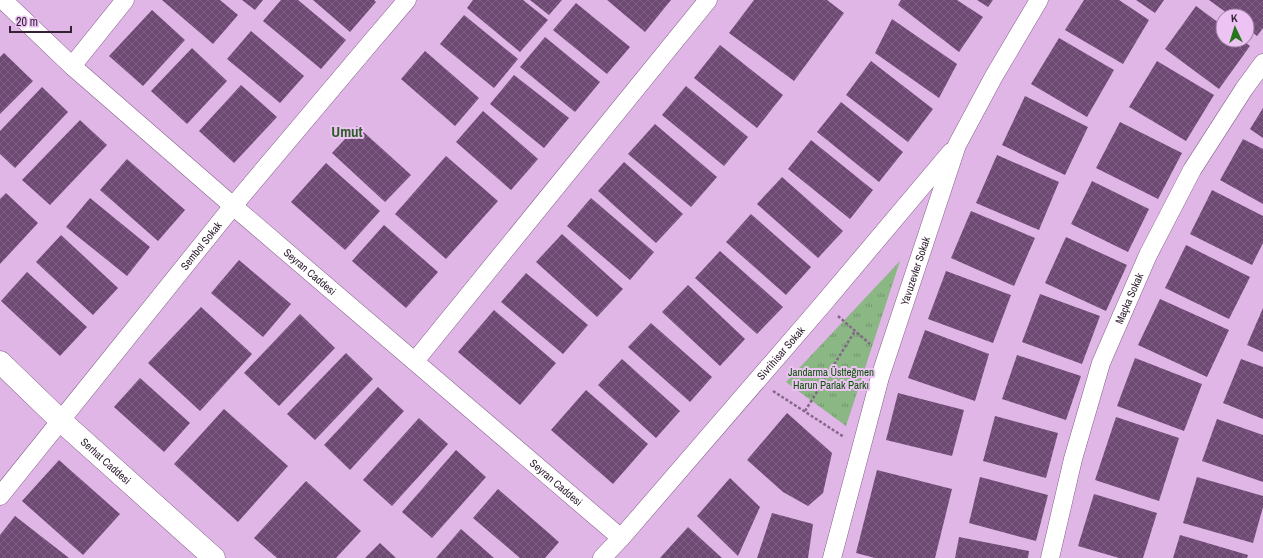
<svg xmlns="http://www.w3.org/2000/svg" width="1263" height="558" font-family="'Archivo Narrow',sans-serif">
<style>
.grass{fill:url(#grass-tufts)}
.building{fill:url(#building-cross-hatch)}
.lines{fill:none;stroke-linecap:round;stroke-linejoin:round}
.street-casing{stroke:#86608c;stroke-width:19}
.secondary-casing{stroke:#86608c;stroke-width:23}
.path{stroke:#846888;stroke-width:2.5;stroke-dasharray:3 2;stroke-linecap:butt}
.street{stroke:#fff;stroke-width:18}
.secondary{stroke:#fff;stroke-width:22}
.labels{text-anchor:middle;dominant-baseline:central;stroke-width:4;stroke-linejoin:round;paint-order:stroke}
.street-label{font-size:11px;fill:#322234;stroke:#edc3f4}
.park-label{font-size:11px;fill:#075600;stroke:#edc3f4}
.district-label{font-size:15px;font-weight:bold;fill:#2c5d26;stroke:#edc3f4}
</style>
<defs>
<pattern id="grass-tufts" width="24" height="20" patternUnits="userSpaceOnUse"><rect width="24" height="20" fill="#8bb785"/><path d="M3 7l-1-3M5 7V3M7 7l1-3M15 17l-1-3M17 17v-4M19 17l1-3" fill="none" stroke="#72946e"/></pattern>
<pattern id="building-cross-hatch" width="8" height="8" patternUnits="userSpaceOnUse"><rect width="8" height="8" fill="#6d4973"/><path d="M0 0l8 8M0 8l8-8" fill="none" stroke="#7e6083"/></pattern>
</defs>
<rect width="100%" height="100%" fill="#e0b6e6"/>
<!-- grass -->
<path class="grass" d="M900 261 846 426 786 382Z"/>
<!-- building -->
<g class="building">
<path d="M162 0H220L238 15 213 44Z"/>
<path d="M242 0H263L255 10Z"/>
<path d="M281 0H298L346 40 321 69 263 21Z"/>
<path d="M313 0H374L376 2 350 32Z"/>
<path d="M473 0H523L548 20 520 52 467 8Z"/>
<path d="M530 0H562L549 15Z"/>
<path d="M607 0H671L645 32Z"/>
<path d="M754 0H827L844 13 794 81 729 33Z"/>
<path d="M901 0H957L983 17 959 52 898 5Z"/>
<path d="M977 0H993L988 7Z"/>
<path d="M1084 0H1119L1149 20 1123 64 1065 30Z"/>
<path d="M1136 0H1164L1155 13Z"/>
<path d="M1209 0H1263V28L1257 36 1247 28V16H1231Z"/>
<path d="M576 3 630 47 607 74 553 30Z"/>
<path d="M1196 6 1223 26V40H1242L1250 46 1219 89 1165 49Z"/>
<path d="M152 10 185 40 143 86 109 56Z"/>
<path d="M464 15 518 59 494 88 440 44Z"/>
<path d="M892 19 957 64 939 98 875 53Z"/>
<path d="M251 31 304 76 280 103 227 59Z"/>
<path d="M545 37 600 82 575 112 520 67Z"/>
<path d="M1059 38 1114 70 1087 117 1031 84Z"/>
<path d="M720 45 783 95 757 128 694 78Z"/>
<path d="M192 48 227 81 187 124 151 91Z"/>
<path d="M425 51 479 98 455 126 401 79Z"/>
<path d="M4 53 33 81 0 114V57Z"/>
<path d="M871 61 933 109 908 142 846 95Z"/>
<path d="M1157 61 1214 95 1186 141 1129 107Z"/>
<path d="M514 75 569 118 544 148 490 104Z"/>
<path d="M241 85 277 117 234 163 199 131Z"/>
<path d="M686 86 748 137 724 166 662 115Z"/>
<path d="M42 87 68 112 15 168 0 154V131Z"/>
<path d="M1025 96 1088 127 1065 175 1002 145Z"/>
<path d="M841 102 903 152 879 182 817 132Z"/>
<path d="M1263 108V138L1250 129Z"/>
<path d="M483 111 538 159 511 190 456 142Z"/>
<path d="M80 120 107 145 50 205 22 180Z"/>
<path d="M1120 122 1182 153 1158 199 1096 168Z"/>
<path d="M655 124 717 177 691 207 628 154Z"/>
<path d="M357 126 411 175 385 202 332 153Z"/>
<path d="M1243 139 1263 149V204L1220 180Z"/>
<path d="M811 140 873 190 850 219 788 169Z"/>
<path d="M997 155 1059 182 1039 230 976 203Z"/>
<path d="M446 156 498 201 446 259 395 214Z"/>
<path d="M127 159 185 210 158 241 100 190Z"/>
<path d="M624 162 683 214 656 243 598 191Z"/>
<path d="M326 163 380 211 345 250 291 202Z"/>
<path d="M782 177 843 231 818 258 757 204Z"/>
<path d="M1092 181 1149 209 1128 252 1071 224Z"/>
<path d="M1212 190 1263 216V243L1252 265 1190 234Z"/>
<path d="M6 193 38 223 0 264V199Z"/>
<path d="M90 198 150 247 127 276 66 227Z"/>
<path d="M591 198 654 252 630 280 567 226Z"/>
<path d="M971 211 1035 238 1014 286 951 258Z"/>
<path d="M751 214 811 267 786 295 726 242Z"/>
<path d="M384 225 438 272 406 308 352 261Z"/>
<path d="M562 234 623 289 597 317 536 262Z"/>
<path d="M61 235 118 288 93 315 36 262Z"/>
<path d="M1066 237 1127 265 1106 311 1045 283Z"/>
<path d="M1186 245 1250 277 1229 319 1165 288Z"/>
<path d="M720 251 783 307 757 334 695 278Z"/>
<path d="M239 260 291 304 263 337 211 293Z"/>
<path d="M946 271 1011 295 993 343 928 319Z"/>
<path d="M27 272 87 327 60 356 1 301Z"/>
<path d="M526 273 588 325 563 354 501 302Z"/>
<path d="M688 285 745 339 720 366 662 312Z"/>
<path d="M1040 294 1100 316 1082 364 1022 342Z"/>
<path d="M1160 299 1229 330 1207 377 1138 345Z"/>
<path d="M201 307 252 354 200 411 148 363Z"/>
<path d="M1263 308V352L1247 345Z"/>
<path d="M494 310 556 363 520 405 458 352Z"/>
<path d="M300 314 335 348 279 406 244 373Z"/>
<path d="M651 323 712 377 690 402 628 347Z"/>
<path d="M925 330 989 354 975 401 908 378Z"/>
<path d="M346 353 373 379 315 440 287 414Z"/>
<path d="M1017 355 1081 376 1066 420 1002 399Z"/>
<path d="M1135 358 1202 384 1184 431 1117 406Z"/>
<path d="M622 359 680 411 656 438 598 385Z"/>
<path d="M1241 359 1263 367V419L1223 403Z"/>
<path d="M140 378 190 423 164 452 114 407Z"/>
<path d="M378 387 404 411 350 470 324 445Z"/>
<path d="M586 390 648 444 613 484 551 430Z"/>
<path d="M898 393 964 410 952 456 886 440Z"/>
<path d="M224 409 288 466 238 522 174 464Z"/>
<path d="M787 413 832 453 823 493 808 506 783 492 747 460Z"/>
<path d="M995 416 1058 433 1046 478 983 461Z"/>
<path d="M1116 417 1179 438 1159 501 1095 480Z"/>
<path d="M419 418 448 444 392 506 363 480Z"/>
<path d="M1217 419 1263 435V482L1202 461Z"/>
<path d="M456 450 486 477 432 538 402 512Z"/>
<path d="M59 460 120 514 83 555 22 501Z"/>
<path d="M877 470 952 489 935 558H875L856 553Z"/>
<path d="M980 477 1048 495 1036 541 969 523Z"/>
<path d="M1197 477 1263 496V507L1253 543 1183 523Z"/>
<path d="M730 478 760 507 738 556 697 516Z"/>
<path d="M306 481 361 531 336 558H277L254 538Z"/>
<path d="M498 489 559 542 545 558H520L473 518Z"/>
<path d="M1094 494 1157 513 1143 558H1119L1078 546Z"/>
<path d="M772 513 813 524 808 558H757Z"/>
<path d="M15 516 69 558H0V535Z"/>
<path d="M688 527 722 558H660Z"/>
<path d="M461 529 494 558H436Z"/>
<path d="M1180 535 1248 555 1247 558H1173Z"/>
<path d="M959 537 1029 551 1028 558H955Z"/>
<path d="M380 543 396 558H365Z"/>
</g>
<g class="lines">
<!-- street casing -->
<g class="street-casing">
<g id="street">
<path id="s1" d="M3 0 72 66 233 206 621 538"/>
<path d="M72 66 125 0"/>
<path d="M415 361 708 0"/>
<path id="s2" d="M0 496 233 206 372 41 407 0"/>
<path id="s3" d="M602 558 621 538 823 304 951 152"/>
<path id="s4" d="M832 558 880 377 957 145 994 76 1039 0"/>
<path id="s5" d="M1050 558 1073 459 1101 363 1148 255 1192 170 1244 89 1263 63"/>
</g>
</g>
<!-- secondary casing -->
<g class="secondary-casing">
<g id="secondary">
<path id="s6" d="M0 362 60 420 214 558"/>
</g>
</g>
<!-- path -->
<g class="path">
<path d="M838 316 870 344"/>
<path d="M773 391 844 437"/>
<path d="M805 411 855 331"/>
</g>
<!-- street -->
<use href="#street" class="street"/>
<!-- secondary -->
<use href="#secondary" class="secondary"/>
</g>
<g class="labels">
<!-- street labels -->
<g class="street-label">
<text stroke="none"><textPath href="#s2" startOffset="321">Sembol Sokak</textPath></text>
<text stroke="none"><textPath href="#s1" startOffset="410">Seyran Caddesi</textPath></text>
<text stroke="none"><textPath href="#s4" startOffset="299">Yavuzevler Sokak</textPath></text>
<text stroke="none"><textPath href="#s5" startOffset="272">Maçka Sokak</textPath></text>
<text stroke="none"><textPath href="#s3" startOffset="272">Sivrihisar Sokak</textPath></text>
<text stroke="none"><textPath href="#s6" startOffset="145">Serhat Caddesi</textPath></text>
<text stroke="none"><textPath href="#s1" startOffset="734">Seyran Caddesi</textPath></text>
</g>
<!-- park labels -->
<g class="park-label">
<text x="831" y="372">Jandarma Üstteğmen<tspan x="831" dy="13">Harun Parlak Parkı</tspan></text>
</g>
<!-- district labels -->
<g class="district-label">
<text x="347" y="131">Umut</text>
</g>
</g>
<!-- north arrow -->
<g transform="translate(1235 28) rotate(356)"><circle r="19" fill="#edc3f4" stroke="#a283a7"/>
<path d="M0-3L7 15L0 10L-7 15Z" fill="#26751c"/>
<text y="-6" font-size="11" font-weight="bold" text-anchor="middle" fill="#322234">K</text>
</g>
<!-- scale -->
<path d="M10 26v6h61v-6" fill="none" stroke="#322234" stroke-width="2"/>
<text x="16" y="26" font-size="12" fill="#322234" stroke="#edc3f4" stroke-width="3" paint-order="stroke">20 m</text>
</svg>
